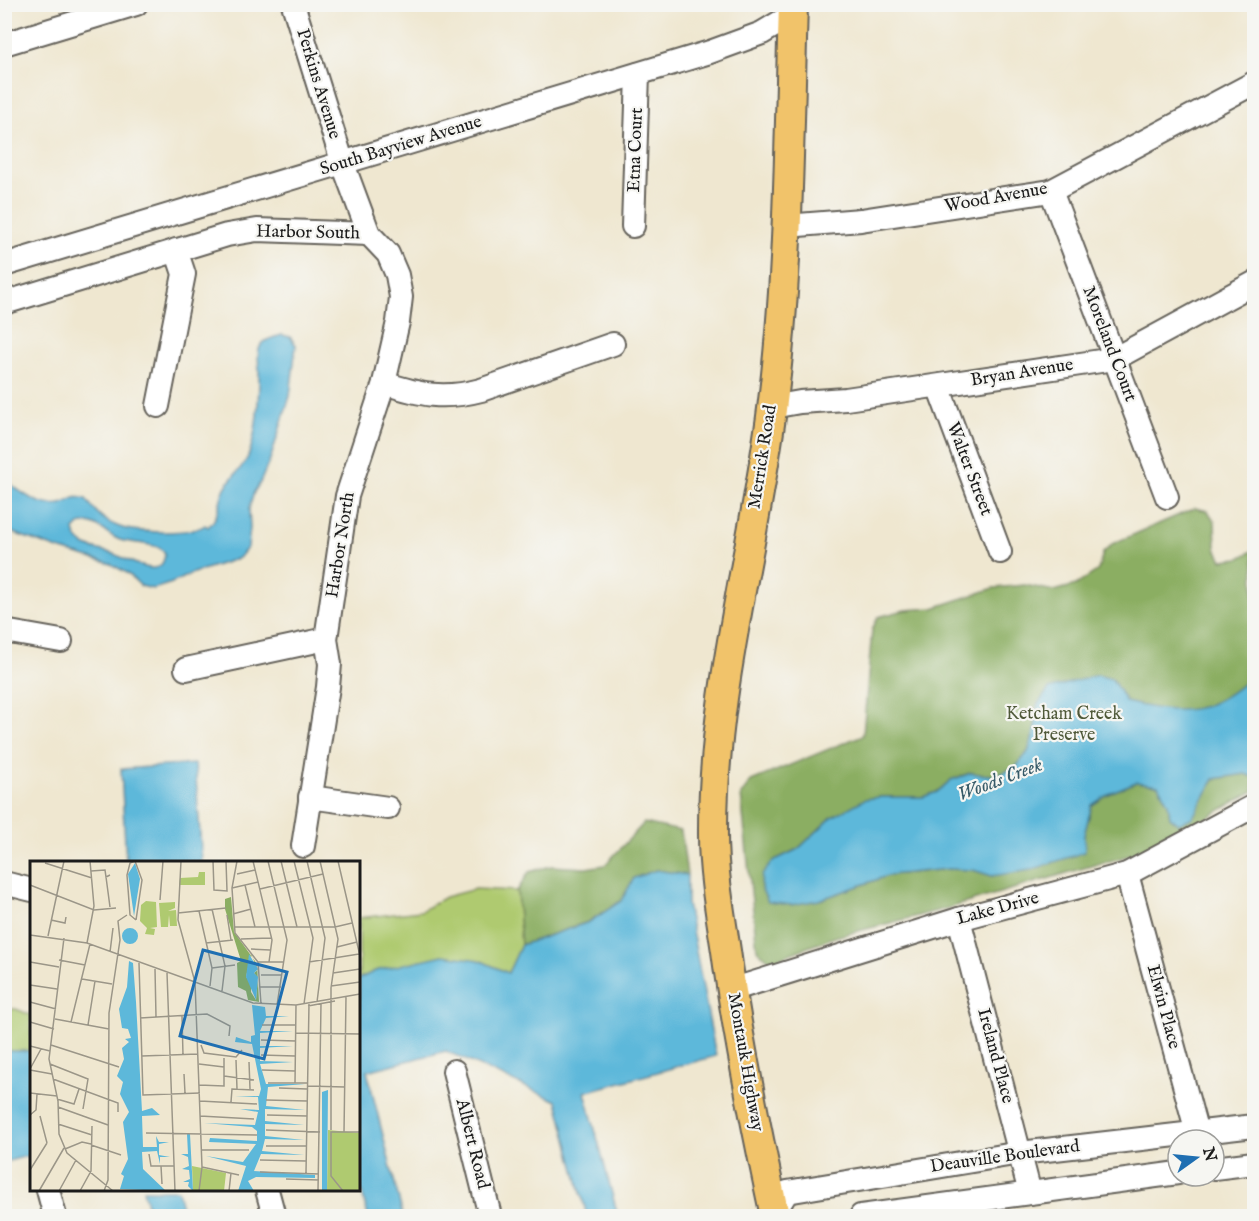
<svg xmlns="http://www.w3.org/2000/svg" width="1259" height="1221" font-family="'IM FELL English',serif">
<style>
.green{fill:#afca70;stroke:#667346;stroke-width:1.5}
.forest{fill:#8bae62;stroke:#54653f;stroke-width:1.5}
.water{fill:#5db8da;stroke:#3c6a7b;stroke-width:1.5;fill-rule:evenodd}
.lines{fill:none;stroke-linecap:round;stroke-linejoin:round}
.minor-casing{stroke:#66635b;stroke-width:26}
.major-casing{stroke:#66635b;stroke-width:32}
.minor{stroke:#fff;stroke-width:22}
.major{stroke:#f1c36a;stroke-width:28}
.labels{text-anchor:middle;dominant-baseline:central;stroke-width:4.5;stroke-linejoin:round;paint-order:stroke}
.street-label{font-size:18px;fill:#1c1c1c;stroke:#f6f6f2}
.park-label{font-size:18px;fill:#4f5939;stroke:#f6f6f2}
.water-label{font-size:20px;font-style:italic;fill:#365a68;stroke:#f6f6f2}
.inset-road{fill:none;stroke:#9b9688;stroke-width:1.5}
.view{fill:#1f6fb2;fill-opacity:0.15;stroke:#1f6fb2;stroke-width:3}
.inset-edge{fill:none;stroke:#1c1c1c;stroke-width:3}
</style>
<rect width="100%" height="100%" fill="#f6f6f2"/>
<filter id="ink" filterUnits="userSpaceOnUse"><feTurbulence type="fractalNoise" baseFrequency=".0167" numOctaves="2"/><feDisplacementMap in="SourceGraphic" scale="12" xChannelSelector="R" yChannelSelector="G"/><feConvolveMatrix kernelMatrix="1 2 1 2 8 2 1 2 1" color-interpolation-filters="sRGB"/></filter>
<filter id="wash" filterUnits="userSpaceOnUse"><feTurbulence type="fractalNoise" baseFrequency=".008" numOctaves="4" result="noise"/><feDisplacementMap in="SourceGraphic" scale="24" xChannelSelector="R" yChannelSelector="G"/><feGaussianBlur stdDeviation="1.35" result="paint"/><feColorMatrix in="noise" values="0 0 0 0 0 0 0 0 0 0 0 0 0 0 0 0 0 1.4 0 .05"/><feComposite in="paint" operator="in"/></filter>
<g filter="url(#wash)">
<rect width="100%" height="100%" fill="#efe7d0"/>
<!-- green -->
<g class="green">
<path d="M475 889 517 891 521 945 508 973 479 960 375 971 359 979V918L421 911 445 897Z"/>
<path d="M5 1009H16L31 1015V1051H5Z"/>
</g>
<!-- forest -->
<g class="forest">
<path d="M1195 508 1208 511 1215 522 1216 548 1222 560 1240 558 1254 550V674C1234 693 1211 709 1181 712 1164 713 1142 706 1126 702L1112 679 1037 705 1035 730 1028 752 1016 767 996 776 970 773 951 780 937 792 923 797H880L832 817 798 849 773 861 819 900 890 875 948 869 973 870 992 876 1084 835 1092 805 1112 792 1136 782 1158 785 1168 803 1170 817 1204 797 1214 779 1245 774 1254 777V791C1206 817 1155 853 1101 863L949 908 835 937 771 961 757 950 741 795 751 781 863 735 872 630 878 617 905 610 933 608 994 588 1025 585 1054 591 1076 585 1098 570 1103 553 1112 544Z"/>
<path d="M644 823 681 831 687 875 656 870 634 878 621 901 588 922 521 945 517 891 529 872 551 866 586 868 605 865Z"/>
</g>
<!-- water -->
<g class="water">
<path d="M282 335 290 337 296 345 290 396 271 457 260 483 254 492 249 509 250 528 248 547 239 558 190 574 172 583 153 589 141 586 127 573 111 564 58 549 5 530V480C20 491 38 508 60 504 70 502 74 494 86 499 95 511 102 520 117 526 132 533 193 535 205 525L208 527C220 517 218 503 224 490 231 475 246 467 250 451 258 426 259 398 259 372 259 365 257 356 259 349 263 339 272 338 282 335ZM87 523C100 524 108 536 120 540 133 544 158 542 165 553 163 583 130 560 116 555 101 548 77 551 74 530L79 525Z"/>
<path d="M1254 674V777L1245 774 1214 779 1193 817 1179 824 1170 817 1168 803 1158 785 1136 782 1112 792 1092 805 1084 835 1085 852 1031 870 992 876 973 870 948 869 890 875 819 900 791 905 768 902 761 888 762 875 773 861 798 849 832 817 865 799 880 797H923L937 792 951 780 971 773 996 776 1016 767 1028 752 1035 730 1037 705 1049 689 1097 675 1112 679 1126 702C1183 716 1210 715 1254 674Z"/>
<path d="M195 764 202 862H126L121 769Z"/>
<path d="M656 870 687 875V904L716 1056 585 1092 618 1216H587L557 1101 446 1051 367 1071 403 1216H368L358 1178 359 979 375 971 443 955 479 960 508 973 521 945 589 922 621 901 634 878Z"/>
<path d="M5 1051H32L31 1155 5 1162Z"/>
<path d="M143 1190H178L184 1216H150Z"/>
</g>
</g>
<g filter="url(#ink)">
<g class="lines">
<!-- minor casing -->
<g class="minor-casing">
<g id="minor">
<path d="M4 44 136 4"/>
<path d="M1051 191 1167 497"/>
<path d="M633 226 638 74"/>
<path d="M786 226 861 220 1051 191 1254 83"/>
<path d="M4 265 710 52 762 33 792 15"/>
<path d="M4 303 227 235 257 230 369 234"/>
<path d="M384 383C421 395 443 400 481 390L613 344"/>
<path d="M938 386 1000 552"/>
<path d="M158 406 184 274 176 250"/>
<path d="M772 407 800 402 846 399 1114 359 1254 283"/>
<path d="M4 631 61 641"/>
<path d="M186 669 326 639 347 496 384 383 398 322 401 297 397 275 388 254 369 234 343 164 293 4"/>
<path d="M310 797 388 808"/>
<path d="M303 846 328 687 330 664 326 639"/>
<path d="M1127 874 1199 1140"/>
<path d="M4 883 32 890"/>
<path d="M959 919 1030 1193"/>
<path d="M731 990 959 919 1127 874 1254 806"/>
<path d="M454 1071 490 1216"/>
<path d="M1214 1168 1254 1163"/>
<path d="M48 1190 55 1216"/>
<path d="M267 1190 274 1216"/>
<path d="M780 1216 774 1213 787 1192 1020 1153 1254 1126"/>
<path d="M861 1216 1178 1173"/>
</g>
</g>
<!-- major casing -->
<g class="major-casing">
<path id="major" d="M775 1216C756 1128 738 1040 726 951 720 912 713 873 713 835 712 690 754 552 772 409 789 276 789 139 793 4"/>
</g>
<!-- minor -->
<use href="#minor" class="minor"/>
<!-- major -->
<use href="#major" class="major"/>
</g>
</g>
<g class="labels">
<!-- street labels -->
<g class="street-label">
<text transform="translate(318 84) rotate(73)">Perkins Avenue</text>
<text transform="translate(401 146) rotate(-17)">South Bayview Avenue</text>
<text transform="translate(636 150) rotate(-88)">Etna Court</text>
<text transform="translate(996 198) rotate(-10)">Wood Avenue</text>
<text transform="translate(308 233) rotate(1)">Harbor South</text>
<text transform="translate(1109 344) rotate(69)">Moreland Court</text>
<text transform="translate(1022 373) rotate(-9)">Bryan Avenue</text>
<text transform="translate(763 457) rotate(-81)">Merrick Road</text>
<text transform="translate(969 469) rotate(69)">Walter Street</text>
<text transform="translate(341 545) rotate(-81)">Harbor North</text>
<text transform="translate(998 909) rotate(-15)">Lake Drive</text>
<text transform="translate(1163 1007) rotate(75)">Elwin Place</text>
<text transform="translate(995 1056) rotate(75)">Ireland Place</text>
<text transform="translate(745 1062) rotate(80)">Montauk Highway</text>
<text transform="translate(472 1144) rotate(76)">Albert Road</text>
<text transform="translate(1005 1157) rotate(-8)">Deauville Boulevard</text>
</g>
<!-- park labels -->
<g class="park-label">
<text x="1064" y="714">Ketcham Creek<tspan x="1064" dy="21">Preserve</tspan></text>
</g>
<!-- water labels -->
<g class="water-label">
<text transform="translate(1000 780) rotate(-21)">Woods Creek</text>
</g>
</g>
<!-- overview -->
<g transform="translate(30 861)">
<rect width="330" height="330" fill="#efe7d0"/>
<path d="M169 11H175V24H149L150 17 168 16ZM116 40 126 41 127 66 120 67 125 68 124 74 115 73 117 67 110 60 111 44ZM145 41V47L138 50 146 49 147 65H140L139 54 138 66H131L129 42ZM298 269 330 272V330H297ZM162 305 196 312 194 330H163Z" fill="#afca70"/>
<path d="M201 36 204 71 227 103 229 141 218 139 216 130 208 126 207 102 211 100 195 48V38ZM221 93 228 109 224 112 228 117 226 139 221 131V120L216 116Z" fill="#8bae62" fill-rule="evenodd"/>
<path d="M105 2 110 18 104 55 98 13ZM92 75a8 8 0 1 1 16 0a8 8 0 1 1-16 0ZM219 93 228 108 224 112 228 116 226 139 216 116ZM99 100 103 102 106 141 112 250 122 247 130 254 112 255 113 286H127L126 275 129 281H139L129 283V294L140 296H130V303L127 290 112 291 113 308 136 330 90 328 94 315 91 313 98 298 93 261 99 251 90 233 93 221 87 215 94 198 92 187 99 181 95 178 101 177 98 168 92 167 89 148 97 126ZM222 144 235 146 236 155H259L236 157 230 170H263L230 172V185H263L230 187V200L263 201 230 203 236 223H275L238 226 236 245 275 249 235 248V260L274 264 235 263V275L274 279 235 278 232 290 274 294 231 293 224 310 285 314V317L226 316 218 320 224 330H208L216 305 176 295 213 301 226 283 179 281 180 277 227 280V270L222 266 174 262 225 264 228 251 210 248 229 249 228 236 205 235H229L231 228 222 183 205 181 206 176 221 181V175L225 174ZM298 229 297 330H292V231ZM157 273H160L163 330 158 325 159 321H153L160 318 159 309 152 308 159 305 158 296 151 293H158Z" fill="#5db8da"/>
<path class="inset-road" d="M105 0 100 2 97 14 100 54 106 59M105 0 112 19 106 59M151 0 148 59 165 121M183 0 184 29 197 30 196 0M207 0 202 27 205 72 228 101 231 143M223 0 242 79 239 101M238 0 257 79 247 144M251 0 267 66M264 0 283 77 274 143M277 0 295 77 287 141M290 0 308 78 301 127V269M308 0 330 95M15 2 62 17M61 10 75 9 76 16 80 14M207 13 225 9M76 16 80 46M0 24 64 49 86 47M215 24 225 66M202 27 228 21M230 28 293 13M130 39 133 0M182 48 195 105 192 130M169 50 182 107 180 125M148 52 196 47M203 53 221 48M197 54 201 79M21 59 35 62 36 56M204 66H305L322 62M0 74 57 82 223 142 266 144 330 133M18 75 34 0M34 77 19 198 28 240 29 273 37 292 83 330M211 78 241 77M57 82 64 45 60 0M176 82 203 79M307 86 327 81M221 88 240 89M80 91 83 67M29 99 55 104M0 101 29 106M228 101H254M279 101 329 93M109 102 113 234 170 232M182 107 205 104M125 108 126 156M137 112 145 330M303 112 330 108M231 114H252M52 118 82 123M165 121 172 306 169 330M0 124 27 128M301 125 330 121M230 126H251M0 141 26 148M278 145 305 140M152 155 153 194M110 157 177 153 200 165 199 175M25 158 79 168M0 161 24 168M41 161 60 83M58 164 65 120M232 164H266M266 172 330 173M231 179 266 180M21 184 89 206M171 184 174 192 206 196 212 189M0 185 20 190M231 194 265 195M112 195 168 193M206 199 207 228M219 201 220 228M20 203 58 218 53 248M169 203 194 206M0 208 11 188M0 209 22 213M232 209 265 210M154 213 155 232M194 215 224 219M23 218 88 242V251M238 222H277M265 222 266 144M169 224 194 225V197M277 225 315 226M249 227 277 228M0 232 27 235M27 238 44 243 49 228M236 239 277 240M170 240 227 243M201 241 202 228 224 229M28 246 78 264M0 254 6 249 7 233M237 254 277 255M10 255 17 282M170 255 224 258M28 263 62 274M236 269 290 271M314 271 316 136M116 272 227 274M61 284 91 294M236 285H276M35 288 52 281 61 283M172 289H219M119 293 121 305H144M230 299 276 300M131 305 132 323M172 306 209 314M0 309 17 282M230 311 289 313M276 312 279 143M256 318 289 319M9 330 34 287M29 330 46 299M50 330 61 310 62 265M74 330 78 319 79 152 90 79 88 60 97 54M199 330 201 312M288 330 291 143M313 330 301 315V271H330"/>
<path class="view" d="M173 89 257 111 234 198 150 175Z"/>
<rect width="330" height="330" class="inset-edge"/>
</g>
<!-- margin -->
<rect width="1259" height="1221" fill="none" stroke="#f6f6f2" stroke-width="24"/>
<!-- north arrow -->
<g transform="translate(1196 1158) rotate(75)"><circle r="28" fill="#f6f6f2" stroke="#9f9f9c" stroke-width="1.5"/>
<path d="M0-4.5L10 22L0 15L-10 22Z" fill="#1f6fb2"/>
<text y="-9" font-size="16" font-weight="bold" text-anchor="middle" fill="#1c1c1c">N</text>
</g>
</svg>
